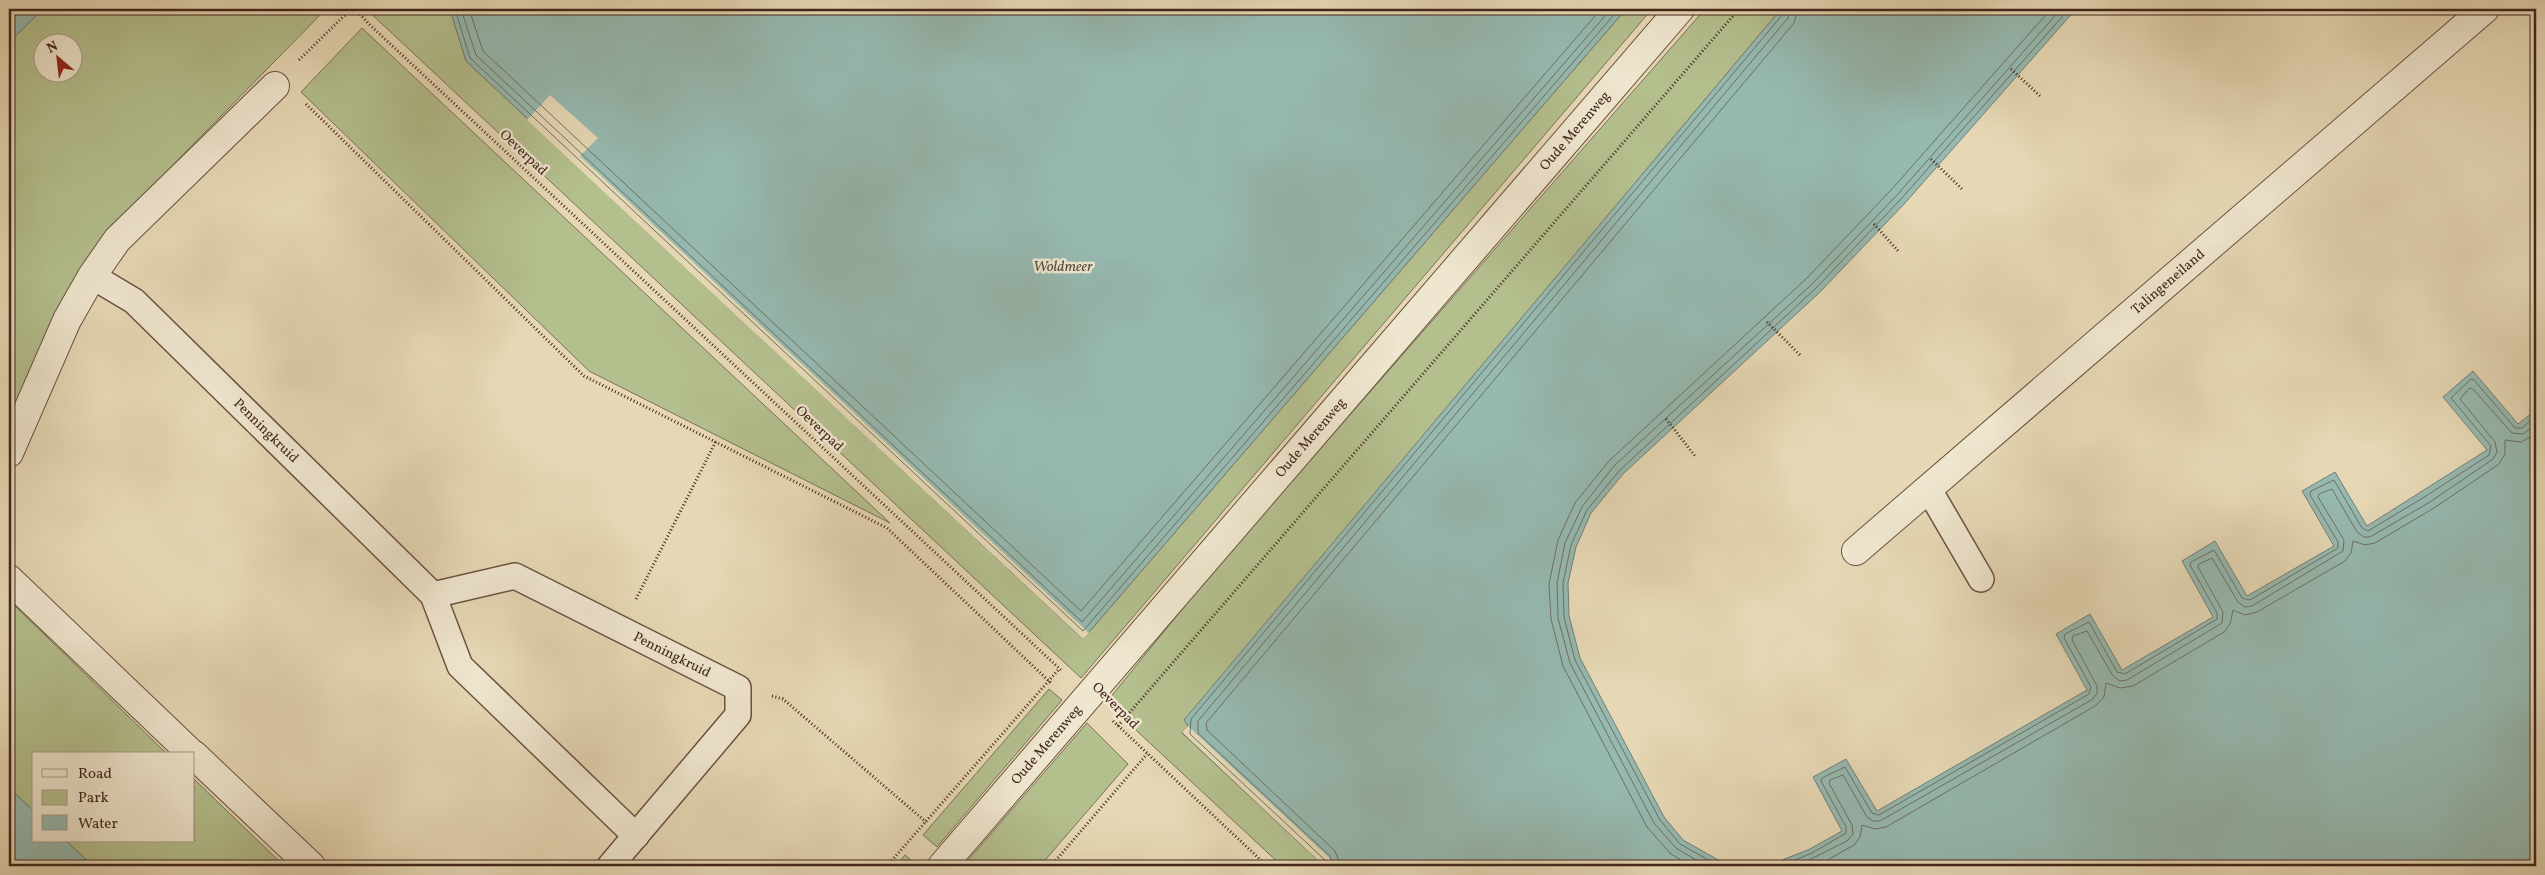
<svg xmlns="http://www.w3.org/2000/svg" width="2545" height="875" font-family="Vollkorn,serif">
<style>
.green{fill:#b4bf8e;stroke:#7b7255;fill-rule:evenodd}
.water{fill:#96b9b0;stroke:#747e75}
.pier{fill:#e6d8b5}
.lines{fill:none;stroke-linecap:round;stroke-linejoin:round}
.shore{stroke:#6c7066;stroke-width:1}
.service-casing{stroke:#6b5242;stroke-width:28}
.minor-casing{stroke:#6b5242;stroke-width:30}
.path{stroke:#42261c;stroke-width:3;stroke-dasharray:1 2.5;stroke-linecap:butt}
.service{stroke:#efe6cf;stroke-width:25}
.minor{stroke:#efe6cf;stroke-width:28}
.labels{text-anchor:middle;dominant-baseline:central;stroke-width:5;stroke-linejoin:round;paint-order:stroke}
.street-label{font-size:14px;fill:#42261c;stroke:#efe6cf}
.water-label{font-size:15px;font-style:italic;fill:#574b41;stroke:#efe6cf}
</style>
<rect width="100%" height="100%" fill="#e6d8b5"/>
<filter id="stains"><feTurbulence type="fractalNoise" baseFrequency=".004" numOctaves="4"/><feColorMatrix values="0 0 0 0 .2 0 0 0 0 .09 0 0 0 0 .02 0 0 0 .5 -.17"/></filter>
<radialGradient id="worn" r=".72"><stop offset=".6" stop-color="#630" stop-opacity="0"/><stop offset="1" stop-color="#630" stop-opacity=".3"/></radialGradient>
<!-- green -->
<g class="green">
<path d="M43 9H326L118 221 30 372 9 419V42ZM42 42H72V72H42Z"/>
<path d="M366 9H450L466 61 1083 639 1626 9H1652L1081 678Z"/>
<path d="M1705 9H1781L1185 720 1188 726 1182 733 1324 866H1282L1109 705V699L1215 569Z"/>
<path d="M362 28 890 523 589 371 301 92Z"/>
<path d="M9 600 167 754H34V811L9 788Z"/>
<path d="M1049 689 1062 700 937 847 923 835Z"/>
<path d="M1087 723 1128 764 1040 866H963Z"/>
<path d="M194 779 284 866H93L66 841H194Z"/>
<path d="M905 855 918 866H896Z"/>
</g>
<!-- water -->
<g class="water">
<path d="M9 9H43L9 42Z"/>
<path d="M450 9H1626L1083 639 466 61Z"/>
<path d="M1781 9H2076L1905 203 1820 292 1623 474 1591 513 1576 547 1568 583 1569 616 1580 658 1664 817 1683 840 1729 866H1324L1182 732 1188 726 1184 720Z"/>
<path d="M2473 371 2518 424 2536 410V866H1767L1810 849 1842 831 1813 777 1846 759 1877 811 2087 690 2056 634 2090 614 2122 670 2213 617 2182 561 2215 541 2247 596 2334 546 2302 491 2335 472 2367 526 2487 450 2443 397Z"/>
<path d="M9 788 34 811V841H66L93 866H9Z"/>
</g>
<!-- pier -->
<g class="pier">
<path d="M550 95 598 138 580 156 1089 633 1083 639 527 120Z"/>
<path d="M1188 726 1338 866H1324L1182 732Z"/>
</g>
<g class="lines">
<!-- shore -->
<g class="shore">
<path d="M455 9 470 58 1083 631 1619 9"/>
<path d="M461 9 476 55 1082 622 1611 9"/>
<path d="M469 9 483 51 1081 611 1601 9"/>
<path d="M1327 866 1325 860 1190 734 1191 719 1783 14 1784 9"/>
<path d="M1333 866 1330 856 1198 733V721L1788 18 1791 9"/>
<path d="M1341 866 1335 851 1207 730 1206 723 1794 23 1798 9"/>
<path d="M1691 866 1671 854 1647 827 1563 666 1551 619 1549 584 1558 540 1575 503 1609 461 1807 278 1891 190 2051 9"/>
<path d="M1706 866 1676 848 1654 823 1570 663 1558 618 1557 583 1565 543 1582 507 1614 466 1812 284 1897 195 2061 9"/>
<path d="M1719 866 1680 844 1660 820 1575 660 1564 617 1563 583 1571 545 1587 510 1619 471 1816 288 1901 199 2069 9"/>
<path d="M1781 866 1812 853 1846 833V827L1821 781 1822 778 1845 767 1872 813 1879 815 2089 694 2091 687 2064 638 2065 634 2089 622 2117 672 2125 674 2217 619V613L2190 565 2191 562 2214 550 2242 598 2250 600 2338 548V542L2310 495 2311 491 2334 480 2362 528 2368 531 2426 496 2489 455 2491 446 2451 398 2471 379 2474 380 2515 428H2522L2536 416"/>
<path d="M1797 866 1847 841 1853 834 1852 825 1829 783 1830 780 1843 775 1867 817 1873 821H1880L2093 699 2097 693V686L2072 640 2073 636 2087 631 2113 676 2120 681 2127 680 2222 623 2223 612 2198 567 2199 564 2212 558 2238 602 2245 607 2252 606 2343 551 2344 540 2318 497 2319 494 2332 489 2357 532 2364 537H2370L2430 502 2493 459 2497 452 2495 442 2460 399 2470 388 2473 389 2512 433 2523 434 2536 424"/>
<path d="M1817 866 1854 845 1860 837 1862 825 1875 829 1886 827 2095 706 2104 697 2106 683 2120 688 2133 686 2224 632 2230 624 2233 610 2245 615 2257 612 2345 561 2351 553 2353 541 2365 545 2375 543 2434 508 2499 464 2505 454V440L2521 442 2536 434"/>
</g>
<!-- service casing -->
<g class="service-casing">
<g id="service">
<path id="s1" d="M92 276 134 301 433 595 515 576 738 688V715L610 866"/>
<path d="M1928 488 1981 579"/>
<path d="M433 595 460 666 636 836"/>
</g>
</g>
<!-- minor casing -->
<g class="minor-casing">
<g id="minor">
<path d="M9 453 67 320 92 276 117 240 275 86"/>
<path id="s2" d="M1856 551 2485 9"/>
<path d="M9 579 192 754"/>
<path d="M194 755 311 866"/>
<path id="s3" d="M942 866 1680 9"/>
</g>
</g>
<!-- path -->
<g class="path">
<path d="M355 9 371 26 1062 671"/>
<path d="M299 60 351 9"/>
<path d="M2011 69 2040 96"/>
<path d="M306 104 584 376 887 528 1051 683"/>
<path d="M1931 159 1962 189"/>
<path d="M1874 224 1899 252"/>
<path d="M1767 322 1800 355"/>
<path d="M1666 419 1695 456"/>
<path d="M636 599 716 441"/>
<path d="M772 696 783 699 926 822"/>
<path d="M1113 721 1267 866"/>
<path d="M1118 726 1739 9"/>
<path d="M887 866 1059 669"/>
<path d="M1051 866 1147 754"/>
</g>
<!-- service -->
<use href="#service" class="service"/>
<!-- minor -->
<use href="#minor" class="minor"/>
</g>
<g class="labels">
<!-- street labels -->
<g class="street-label">
<text stroke="none"><textPath href="#s3" startOffset="970">Oude Merenweg</textPath></text>
<text transform="translate(523 153) rotate(43)">Oeverpad</text>
<text stroke="none"><textPath href="#s2" startOffset="412">Talingeneiland</textPath></text>
<text transform="translate(819 429) rotate(43)">Oeverpad</text>
<text stroke="none"><textPath href="#s1" startOffset="234">Penningkruid</textPath></text>
<text stroke="none"><textPath href="#s3" startOffset="565">Oude Merenweg</textPath></text>
<text stroke="none"><textPath href="#s1" startOffset="728">Penningkruid</textPath></text>
<text transform="translate(1115 706) rotate(45)">Oeverpad</text>
<text stroke="none"><textPath href="#s3" startOffset="160">Oude Merenweg</textPath></text>
</g>
<!-- water labels -->
<g class="water-label">
<text x="1063" y="267">Woldmeer</text>
</g>
</g>
<!-- margin -->
<rect width="2545" height="875" fill="none" stroke="#e6d8b5" stroke-width="30"/>
<rect x="10" y="10" width="2525" height="855" fill="none" stroke="#42261c" stroke-width="2.5"/>
<rect x="15" y="15" width="2515" height="845" fill="none" stroke="#42261c"/>
<!-- legend -->
<rect x="32" y="752" width="162" height="90" fill="#efe6cf" stroke="#aa9987"/>
<rect x="42" y="769" width="25" height="8" fill="#efe6cf" stroke="#aa9987"/>
<text x="78" y="778" font-size="15" fill="#42261c">Road</text>
<rect x="42" y="790" width="25" height="15" fill="#b4bf8e" stroke="#aa9987"/>
<text x="78" y="802" font-size="15" fill="#42261c">Park</text>
<rect x="42" y="815" width="25" height="15" fill="#96b9b0" stroke="#aa9987"/>
<text x="78" y="828" font-size="15" fill="#42261c">Water</text>
<!-- north arrow -->
<g transform="translate(58 58) rotate(332)"><circle r="24" fill="#efe6cf" stroke="#aa9987"/>
<path d="M0-4L9 19L0 12L-9 19Z" fill="#8f2418"/>
<text y="-8" font-size="14" font-weight="bold" text-anchor="middle" fill="#42261c">N</text>
</g>
<rect width="100%" height="100%" filter="url(#stains)"/>
<rect width="100%" height="100%" fill="url(#worn)"/>
</svg>
